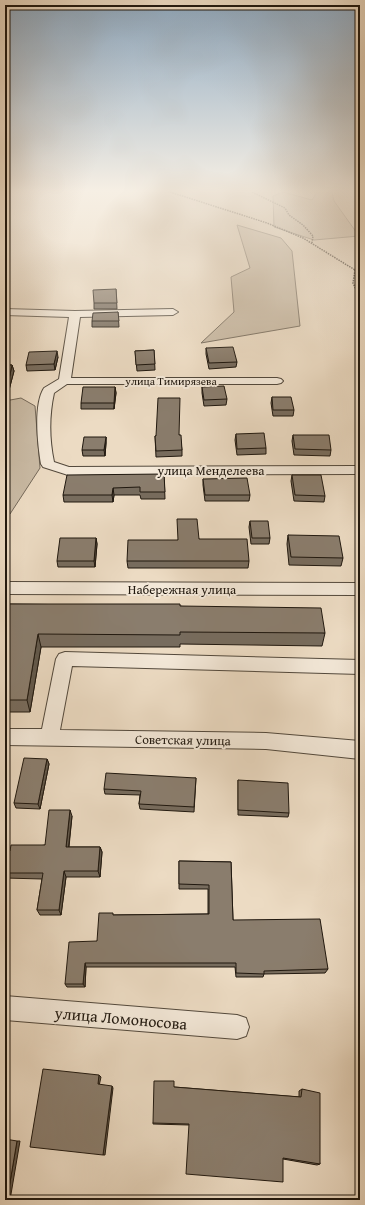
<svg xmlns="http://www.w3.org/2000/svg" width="365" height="1205" font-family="'Gentium Book Plus',serif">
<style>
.green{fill:#c9baa4;stroke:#74695a}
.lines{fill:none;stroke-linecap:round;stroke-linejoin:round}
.minor-casing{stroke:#53493c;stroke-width:2}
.path{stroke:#20180f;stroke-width:1.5;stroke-dasharray:1.5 1;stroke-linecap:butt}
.minor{fill:#f3e8d8;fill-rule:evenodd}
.wall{fill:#776c5e;stroke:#20180f}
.shaded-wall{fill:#61584c;stroke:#20180f}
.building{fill:#8a7d6d;stroke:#20180f}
.labels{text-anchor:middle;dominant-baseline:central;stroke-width:4;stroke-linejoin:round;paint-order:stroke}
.far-street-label{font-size:11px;fill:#20180f;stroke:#f3e8d8}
.street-label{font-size:13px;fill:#20180f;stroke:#f3e8d8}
.near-street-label{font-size:16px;fill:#20180f;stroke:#f3e8d8}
</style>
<rect width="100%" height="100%" fill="#ecdbc3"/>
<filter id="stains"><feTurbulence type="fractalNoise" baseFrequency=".005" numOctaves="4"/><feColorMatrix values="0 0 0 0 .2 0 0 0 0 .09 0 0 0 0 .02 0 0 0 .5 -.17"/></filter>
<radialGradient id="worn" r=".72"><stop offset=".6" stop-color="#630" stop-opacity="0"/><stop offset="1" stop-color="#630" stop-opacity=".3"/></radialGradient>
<!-- green -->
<g class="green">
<path d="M283 192 312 200 317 192H332L334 201 359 236 314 240 274 227 273 196Z"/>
<path d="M237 225 281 238 292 251 300 326 201 343 234 312 231 277 250 268Z"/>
<path d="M21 398 35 406 40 468 10 514 5 515V401Z"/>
</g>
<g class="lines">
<!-- minor casing -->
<g class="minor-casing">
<g id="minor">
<path d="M5 309 75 311 173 309 178 312 173 315 80 317 71 378H277L281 379 283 381 281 383 277 384H67L54 393C49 416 49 438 54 462L69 467 360 466V474L68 475 43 467 41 464C38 446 33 405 44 388L59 379 69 317 5 315Z"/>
<path d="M5 582 360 583V595L5 594Z"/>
<path d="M65 652 360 660V674L72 666 60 730 266 733 360 741V759L266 749 5 745V729H42L56 659 59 654Z"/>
<path d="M5 996 237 1015 246 1018 249 1027 246 1036 237 1039 5 1020Z"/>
</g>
</g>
<!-- path -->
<g class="path">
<path d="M170 192 267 223 303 238 355 270"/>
<path d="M252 192 285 208 289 215 303 225 313 236 312 243"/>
<path d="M360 269 355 270 353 283 360 298"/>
</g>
<!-- minor -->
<use href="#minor" class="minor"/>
</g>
<!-- wall -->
<g class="wall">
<path d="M116 289 117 309H94V303Z"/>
<path d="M118 312 119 327H92V321Z"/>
<path d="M206 348 237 362 236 367 209 369 206 354Z"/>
<path d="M154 350 155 370 137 371 135 351Z"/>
<path d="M58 357 55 370 27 371 26 365Z"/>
<path d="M5 365H12L14 371 9 390H5Z"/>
<path d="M115 387 116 393 114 409H81V403Z"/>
<path d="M202 387 227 399 226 405 204 406 202 393Z"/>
<path d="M272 397 294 410 293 416H273L271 403Z"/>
<path d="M236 434 266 448V454L237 455 235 440Z"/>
<path d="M180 435 182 450V456L156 457 155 436Z"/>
<path d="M293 435 331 450 330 456 294 455 292 441Z"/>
<path d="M106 437V443L105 456H83L82 450Z"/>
<path d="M164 474 165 499H141L140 495H114L113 502H64L63 495Z"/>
<path d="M292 475 325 496 324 502 294 501 291 481Z"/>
<path d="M203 479 250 495 249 501H205L203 485Z"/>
<path d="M250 521 270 538 269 544H251L249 527Z"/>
<path d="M288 535 343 558 341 566 289 565 287 544Z"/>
<path d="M96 538 97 544 95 567H58L57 561Z"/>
<path d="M199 539 249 561 248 568H128L127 561 178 540Z"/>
<path d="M5 604 180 606 325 633 322 646 180 644V647H41L30 712H5Z"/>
<path d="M47 759 49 764 40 809 16 808 14 803Z"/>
<path d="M196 778 194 812 140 809 139 804 140 795 105 794 104 789Z"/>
<path d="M238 780 289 813 288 817 238 815Z"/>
<path d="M72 816 69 847H100L102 852 100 877H66L61 915H40L37 910 42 879 5 878V851H10L45 845Z"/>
<path d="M179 861 231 862 233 920 328 969 325 973 264 974 263 977H236L235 967H86L85 987H67L65 984 97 941 113 915 208 914V889H179Z"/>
<path d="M174 1087 299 1097V1091L302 1089 320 1164 317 1165 283 1159 189 1125 153 1124V1123Z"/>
</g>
<!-- shaded-wall -->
<g class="shaded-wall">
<path d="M57 351 58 357 55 370 54 364Z"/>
<path d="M12 365 14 371 9 390 8 384Z"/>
<path d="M115 387 116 393 114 409V403Z"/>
<path d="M106 437V443L105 456 104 450Z"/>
<path d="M113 488 114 495 113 502 112 495Z"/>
<path d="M96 538 97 544 95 567 94 561Z"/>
<path d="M38 634 41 647 30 712 27 700Z"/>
<path d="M47 759 49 764 40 809 38 804Z"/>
<path d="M70 810 72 816 68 852 66 847Z"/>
<path d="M100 847 102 852 100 877 98 871Z"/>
<path d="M64 871 66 877 61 915 59 910Z"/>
<path d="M85 963 86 967 85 987 83 984Z"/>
<path d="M99 1075 101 1077 99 1086 98 1084Z"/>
<path d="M112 1086 113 1088 105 1155H103Z"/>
<path d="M17 1141H20L10 1200H7Z"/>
</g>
<!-- building -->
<g class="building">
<path d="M116 289 117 303H94L93 290Z"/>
<path d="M118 312 119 321H92L93 313Z"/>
<path d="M233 347 237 362 209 363 206 348Z"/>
<path d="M154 350 155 364 136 365 135 351Z"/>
<path d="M57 351 54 364 26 365 29 352Z"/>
<path d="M5 365H12L8 384H5Z"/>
<path d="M224 386 227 399 204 400 202 387Z"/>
<path d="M83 387H115L114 403H81Z"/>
<path d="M272 397H291L294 410H273Z"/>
<path d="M158 398H180L179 435H181L182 450 156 451 155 436H156Z"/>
<path d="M264 433 266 448 237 449 236 434Z"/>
<path d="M293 435H329L331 450 295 449Z"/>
<path d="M84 437H106L104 450H82Z"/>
<path d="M164 474 165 492H140V487L113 488 112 495H63L67 475Z"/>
<path d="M292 475H321L325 496 295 495Z"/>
<path d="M247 478 250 495H205L203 479Z"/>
<path d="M177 519H197L199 539H247L249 561H127L128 540H178Z"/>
<path d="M250 521H268L270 538H252Z"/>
<path d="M288 535 339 536 343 558 291 557Z"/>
<path d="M60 538H96L94 561H57Z"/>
<path d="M5 604H180V606L321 608 325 633 180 632V635L38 634 27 700H5Z"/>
<path d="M24 758 47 759 38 804 14 803Z"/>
<path d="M106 773 196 778 194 807 139 804 141 791 104 789Z"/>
<path d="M238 780 288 783 289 813 238 810Z"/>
<path d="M49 810H70L66 847H100L98 871H64L59 910H37L43 873H5V851H10L11 845H45Z"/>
<path d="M179 861 231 862 233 920 320 919 328 969 264 971V974L236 973V963H85L83 984H65L69 942 97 941 99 913H113V915L209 914V885L179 884Z"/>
<path d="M43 1069 99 1075 98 1084 112 1086 103 1155 30 1147Z"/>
<path d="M154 1081H174V1087L301 1097 302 1089 320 1093V1164L283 1158V1182L186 1174 189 1124 153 1123Z"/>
<path d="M5 1139 17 1141 7 1200H5Z"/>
</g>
<!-- sky -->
<linearGradient id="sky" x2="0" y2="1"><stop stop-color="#8ea9c1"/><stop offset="0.53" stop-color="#f6efe4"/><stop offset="1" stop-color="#f6efe4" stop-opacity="0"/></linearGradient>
<rect width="365" height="360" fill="url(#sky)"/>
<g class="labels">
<!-- far-street labels -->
<g class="far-street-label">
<text x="171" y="381">улица Тимирязева</text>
</g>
<!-- street labels -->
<g class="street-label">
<text x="211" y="470">улица Менделеева</text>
<text x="182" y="589">Набережная улица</text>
<text transform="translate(183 740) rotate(1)">Советская улица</text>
</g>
<!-- near-street labels -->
<g class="near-street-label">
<text transform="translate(121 1018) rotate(5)">улица Ломоносова</text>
</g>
</g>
<!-- margin -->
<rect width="365" height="1205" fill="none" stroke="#ecdbc3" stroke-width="20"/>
<rect x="6" y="6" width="353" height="1193" fill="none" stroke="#20180f" stroke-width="2"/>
<rect x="10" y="10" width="345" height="1185" fill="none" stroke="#20180f"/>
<rect width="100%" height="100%" filter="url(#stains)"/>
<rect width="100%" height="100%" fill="url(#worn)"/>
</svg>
